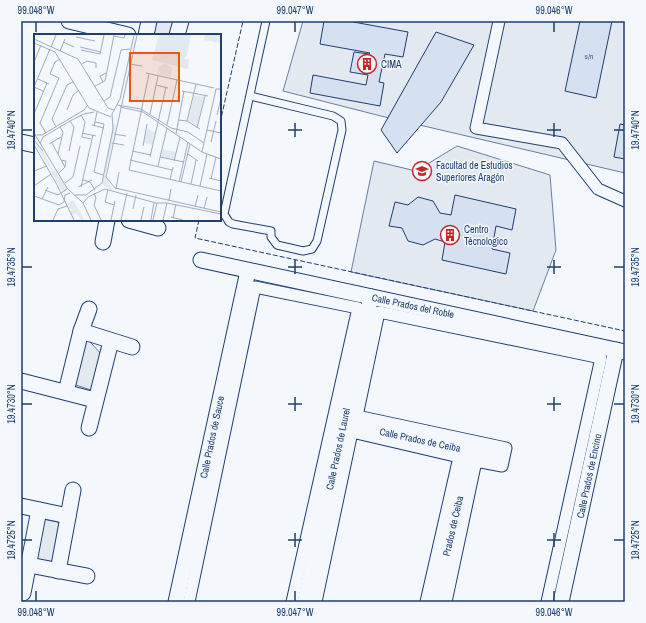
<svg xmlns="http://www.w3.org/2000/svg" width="646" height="623" font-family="'Archivo Narrow',sans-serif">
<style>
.green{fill:#e3e9f0;stroke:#687fa3}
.building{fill:#d5e0f0;stroke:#1d3f73}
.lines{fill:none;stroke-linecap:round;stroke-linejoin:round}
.service-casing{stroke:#1d3f73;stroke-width:9}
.pedestrian-casing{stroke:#1d3f73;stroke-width:13}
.minor-casing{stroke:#1d3f73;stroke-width:17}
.service{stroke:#f4f7fb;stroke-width:7}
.pedestrian{stroke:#f4f7fb;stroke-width:11}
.minor{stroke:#f4f7fb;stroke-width:15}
.fence{stroke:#1d3f73;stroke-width:1;stroke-dasharray:5 2;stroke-linecap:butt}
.ticks{fill:none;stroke:#1d3f73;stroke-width:1.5}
.labels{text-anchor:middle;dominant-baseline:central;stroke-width:3;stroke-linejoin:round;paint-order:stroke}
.number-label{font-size:8px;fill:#4b6792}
.poi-label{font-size:10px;fill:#1d3f73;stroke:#f4f7fb;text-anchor:start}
.street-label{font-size:10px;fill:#1d3f73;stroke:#f4f7fb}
.inset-road{fill:none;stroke:#9eadc5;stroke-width:1}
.view{fill:#e8590c;fill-opacity:0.15;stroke:#e8590c;stroke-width:2}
.inset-edge{fill:none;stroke:#1d3f73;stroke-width:2}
.neatline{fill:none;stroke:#1d3f73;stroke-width:1.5}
.ticks-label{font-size:10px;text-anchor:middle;fill:#1d3f73}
</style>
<rect width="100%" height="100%" fill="#f4f7fb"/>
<!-- green -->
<g class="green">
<path d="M155 21H178L173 35H159L151 33Z"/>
<path d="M303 21H625V173L381 116 283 91Z"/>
<path d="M457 146 550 175 556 250 533 311 351 272 374 161 416 171Z"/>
<path d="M83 334 101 354 91 390 73 384Z"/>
<path d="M43 519 62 523 55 563 36 559Z"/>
</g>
<!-- building -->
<g class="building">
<path d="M324 21H348L408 32 403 57 385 54 379 82 384 83 380 106 310 93 313 75 366 85 368 75 350 72 354 52 369 54 370 53 320 44Z"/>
<path d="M580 21H612L596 98 565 91Z"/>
<path d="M436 32 474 45 441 102 397 153 381 130Z"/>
<path d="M620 124 625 125V159L614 157Z"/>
<path d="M455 195 516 209 512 230 496 226 492 249 510 253 506 274 442 260 445 242 435 239 423 245 408 241 402 228 389 226 395 202 408 205 418 197 433 201 440 213 451 215Z"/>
</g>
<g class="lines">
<!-- service casing -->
<g class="service-casing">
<path id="service" d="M250 96 333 116 341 121 342 130 317 241 312 249 303 251 277 245 271 237V231L233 224 229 222 224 214 266 21"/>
</g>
<!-- pedestrian casing -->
<g class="pedestrian-casing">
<g id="pedestrian">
<path d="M499 21 476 128 562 143 598 189 625 201"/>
<path d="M189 602 255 287 358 308 292 602"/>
<path d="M316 602 352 432 459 457 426 602"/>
<path d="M446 602 476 461 502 466 506 448 357 416 379 312 601 358 547 602"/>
</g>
</g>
<!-- minor casing -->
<g class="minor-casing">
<g id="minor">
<path d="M69 21 128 35"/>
<path d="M146 35 149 21"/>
<path d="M177 35 181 21"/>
<path d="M21 142 35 145"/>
<path d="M129 220 158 228"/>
<path d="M103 242 107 220"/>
<path d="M201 260 625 352"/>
<path d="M81 331 132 347"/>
<path d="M21 381 95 400"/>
<path d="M66 392 81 331 89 309"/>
<path d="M344 423 497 456"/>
<path d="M89 428 111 341"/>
<path d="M21 506 68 516"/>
<path d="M29 565 87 576"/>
<path d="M58 571 73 490"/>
<path d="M23 593 39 510"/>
<path d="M176 602 248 271"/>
<path d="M305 602 371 297"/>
<path d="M436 602 469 451"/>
<path d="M561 602 616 350"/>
</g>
</g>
<!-- service -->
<use href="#service" class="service"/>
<!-- pedestrian -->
<use href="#pedestrian" class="pedestrian"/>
<!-- minor -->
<use href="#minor" class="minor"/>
<!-- fence -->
<g class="fence">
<path d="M220 123 243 21"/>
<path d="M199 220 195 238 625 331"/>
</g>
</g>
<!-- ticks -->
<path class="ticks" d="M36 22V32M295 22V32M554 22V32M295 123V137M554 123V137M22 130H32M288 130H302M547 130H561M614 130H624M295 260V274M554 260V274M22 267H32M288 267H302M547 267H561M614 267H624M295 397V411M554 397V411M22 404H32M288 404H302M547 404H561M614 404H624M295 533V547M554 533V547M22 540H32M288 540H302M547 540H561M614 540H624M36 591V601M295 591V601M554 591V601"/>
<!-- icons -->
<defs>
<g id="building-ring" transform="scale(1)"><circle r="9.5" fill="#f4f7fb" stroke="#c62828" stroke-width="1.5"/><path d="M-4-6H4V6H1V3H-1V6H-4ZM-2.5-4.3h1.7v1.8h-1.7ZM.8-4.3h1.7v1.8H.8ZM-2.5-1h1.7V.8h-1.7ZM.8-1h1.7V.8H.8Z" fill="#c62828"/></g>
<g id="school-ring" transform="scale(1)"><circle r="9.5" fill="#f4f7fb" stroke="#c62828" stroke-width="1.5"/><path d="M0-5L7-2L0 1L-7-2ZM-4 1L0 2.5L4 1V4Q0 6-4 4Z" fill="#c62828"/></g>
</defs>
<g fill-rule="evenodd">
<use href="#building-ring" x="367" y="64"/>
<use href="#school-ring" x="422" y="171"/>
<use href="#building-ring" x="450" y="235"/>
</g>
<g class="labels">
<!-- number labels -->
<g class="number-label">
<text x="589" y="56">s/n</text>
</g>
<!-- poi labels -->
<g class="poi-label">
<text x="381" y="64">CIMA</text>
<text x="436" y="165">Facultad de Estudios<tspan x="436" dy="12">Superiores Aragón</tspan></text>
<text x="464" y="229">Centro<tspan x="464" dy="12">Técnologico</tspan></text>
</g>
<!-- street labels -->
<g class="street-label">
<text transform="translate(413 306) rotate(12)">Calle Prados del Roble</text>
<text transform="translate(212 437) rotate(-78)">Calle Prados de Sauce</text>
<text transform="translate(420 440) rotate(12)">Calle Prados de Ceiba</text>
<text transform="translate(338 449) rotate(-78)">Calle Prados de Laurel</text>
<text transform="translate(589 476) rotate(-78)">Calle Prados de Encino</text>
<text transform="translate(453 526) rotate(-77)">Prados de Ceiba</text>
</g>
</g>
<!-- overview -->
<g transform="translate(34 34)">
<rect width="187" height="187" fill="#f4f7fb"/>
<path d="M125 1H157L153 22 149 24 155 26 154 35 118 26ZM171 1H187V9L170 6ZM131 30 138 33 137 43 123 40 125 32ZM160 61 170 63 163 92 154 87ZM79 90 82 91 71 141 78 154 77 156 68 150ZM113 94 121 99 118 111 110 109ZM0 108 10 119 19 136H17ZM129 115 142 118 140 126 127 123ZM21 135 33 155 31 158 28 157 17 138ZM39 166 48 181 50 186H47L42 179 38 181 36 177 40 175H36L33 170Z" fill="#e3e9f0"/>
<path class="inset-road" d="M103 1 72 143 81 154 187 178M80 2 90 4 91 1M42 3 61 7M0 5 44 25 74 74 80 76M29 8 40 13M0 9 21 18 55 74 77 83M17 13 22 1M46 13 67 18M47 16 66 20 70 1M26 17 31 5M0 28 7 11M48 30 53 27 62 29V34M96 30 108 32M112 39 180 54M115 40 95 136 187 157M25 44 16 40 21 28 26 25M4 45 15 50M69 48 66 42 72 39M122 51 134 54M61 52 71 47 80 1M9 57 0 53 16 15M148 57 174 62M70 67 76 63 87 16 96 15M83 71 107 75 137 94 154 98 170 109M86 73 109 78 168 118 187 125M33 76 39 61 44 57M0 80 13 49M116 80 124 42M47 81 51 88 48 103 57 105M183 81 187 64M144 86 153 87 166 95M153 87 162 50M61 88 70 90 60 138 69 141M58 91 70 94M133 91 143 46M60 92 63 78M22 93 18 85 33 51 39 48M163 94 171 62M173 96 187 99M0 99 33 154 49 169 57 186M12 99 6 89 25 44M48 99 62 102M80 100 92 102M142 100 150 57M1 101H8L50 76 53 72M0 106 9 117M177 108 182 87M18 109 31 133M78 109 90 111M6 110 9 103 36 87 50 80 60 78M15 110 27 103M0 111 22 149 40 186M109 112 113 90M35 117 40 93 36 87M98 117 117 121M168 118 182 55H187M24 120 29 98 26 93M154 120 164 127M116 123 132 53M126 123 150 128M96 126 138 136M140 127 146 103M124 132 133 94M0 137 13 132M24 140 31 133 32 127 27 126M175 144 187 147M177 145 182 123M49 146 56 148 61 156M136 146 139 133M145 148 154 108M147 148 156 110M31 149 39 143 46 112M157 150 162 126M0 152 17 140M166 152 173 120M44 153 58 146M47 153 59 101M82 155 85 138M11 156 24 161 33 155M74 156 71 168 80 171M60 159 62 164 60 171 67 186M41 161H52L68 149 79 95 78 80 86 65 100 1M0 162 25 171 30 168 31 161 36 159M8 165 14 153M135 167 137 155M49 169 54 163 71 155 122 169H133L187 180M161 173 164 161M99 175 102 161M170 175 173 163M137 183 149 186M139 184 142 170M19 186 24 175 33 172M77 186 81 167M87 186 93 159M107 186 110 173M117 186 120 168M119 186 123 169M129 186 133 169"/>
<path class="view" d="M96 19H145V67H96Z"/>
<rect width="187" height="187" class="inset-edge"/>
</g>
<!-- border -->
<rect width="646" height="623" fill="none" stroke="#f4f7fb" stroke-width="44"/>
<rect x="22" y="22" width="602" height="579" class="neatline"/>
<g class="ticks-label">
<text x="36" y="14">99.048°W</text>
<text x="295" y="14">99.047°W</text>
<text x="554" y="14">99.046°W</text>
<text transform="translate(11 130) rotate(-90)" y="4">19.4740°N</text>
<text transform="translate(635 130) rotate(-90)" y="4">19.4740°N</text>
<text transform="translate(11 267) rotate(-90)" y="4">19.4735°N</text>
<text transform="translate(635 267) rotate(-90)" y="4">19.4735°N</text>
<text transform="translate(11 404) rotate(-90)" y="4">19.4730°N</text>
<text transform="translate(635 404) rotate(-90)" y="4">19.4730°N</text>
<text transform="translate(11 540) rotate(-90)" y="4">19.4725°N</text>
<text transform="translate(635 540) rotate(-90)" y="4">19.4725°N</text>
<text x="36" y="616">99.048°W</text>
<text x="295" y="616">99.047°W</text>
<text x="554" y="616">99.046°W</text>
</g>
</svg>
